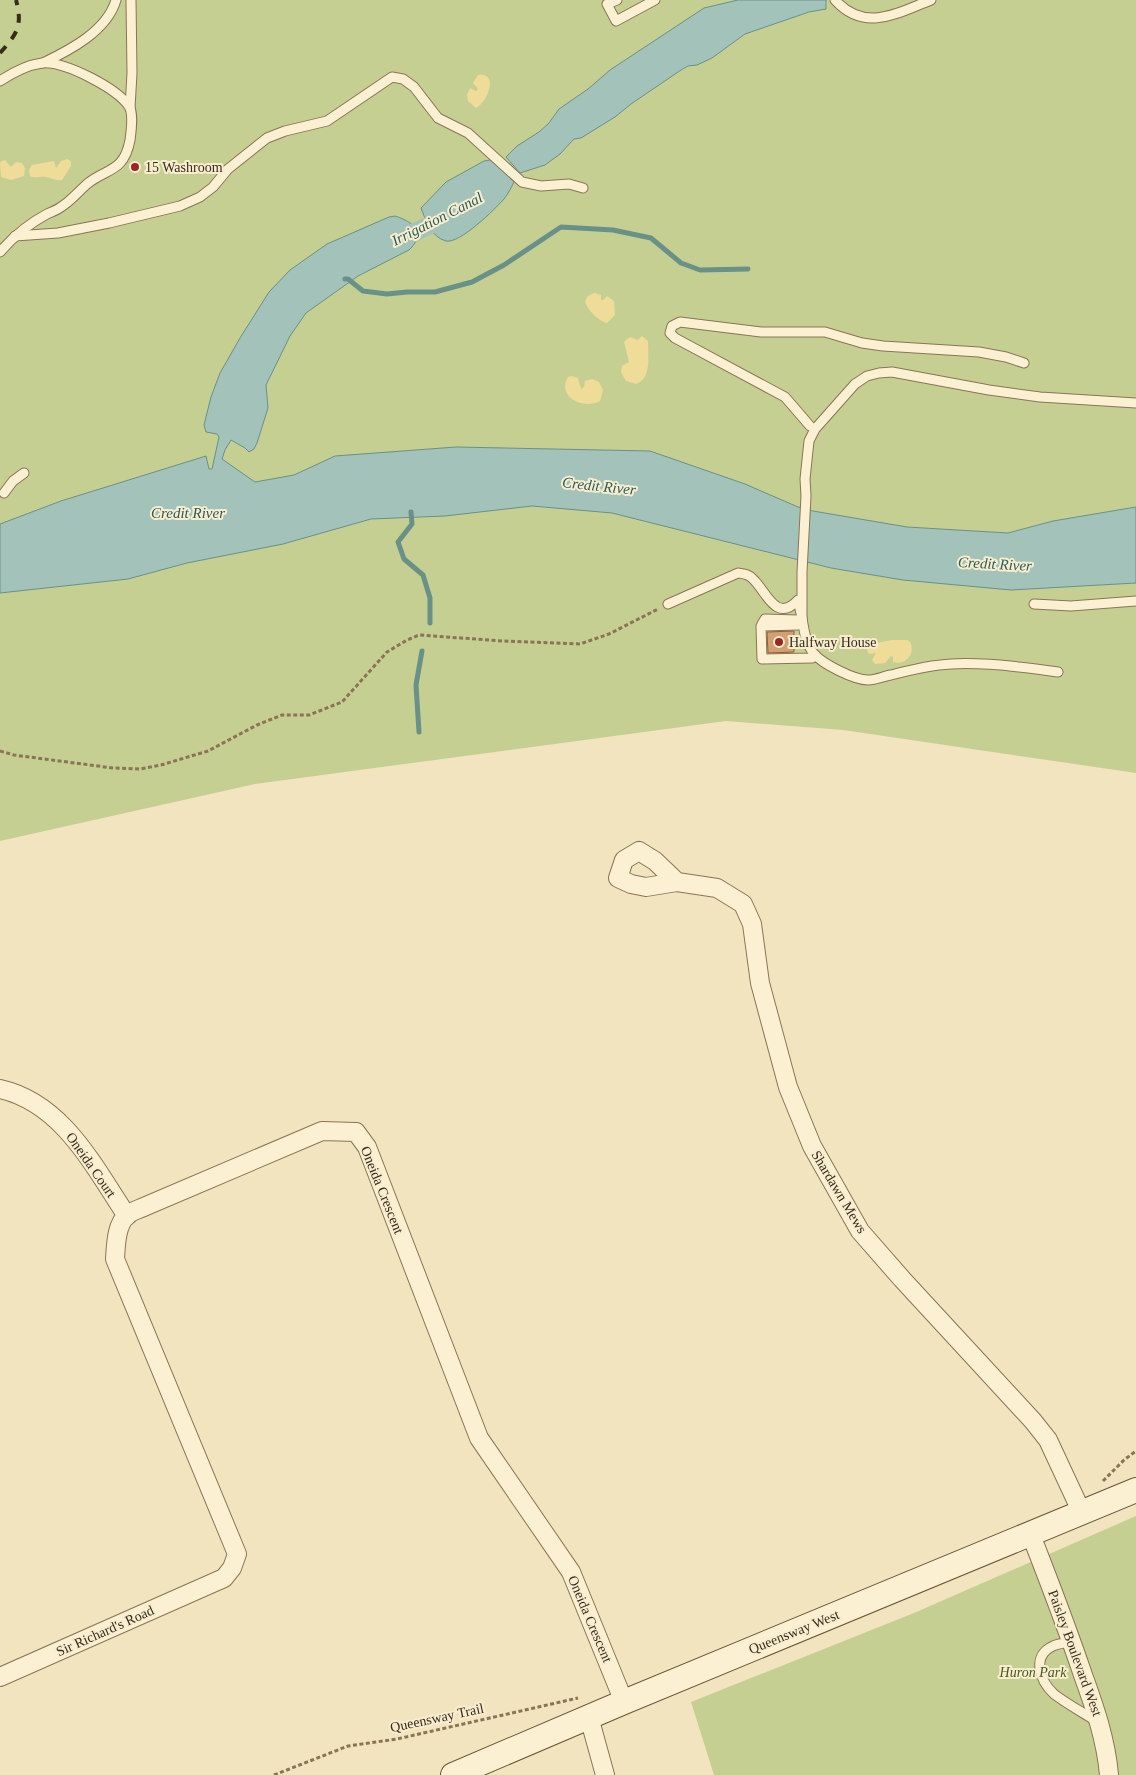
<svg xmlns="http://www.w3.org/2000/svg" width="1136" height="1775" font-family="Georgia,serif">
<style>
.green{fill:#c6cf92}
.sand{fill:#efdc99}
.water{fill:#a2c2ba;stroke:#699188}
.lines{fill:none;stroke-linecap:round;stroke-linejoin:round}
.stream{stroke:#699188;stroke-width:5}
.canal{stroke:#a2c2ba;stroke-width:18}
.building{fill:#d29e72;stroke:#8b5e3a}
.lane-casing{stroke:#8a7456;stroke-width:11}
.street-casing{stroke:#8a7456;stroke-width:20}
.secondary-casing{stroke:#6c5539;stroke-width:26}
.path{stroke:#8a7456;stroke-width:3;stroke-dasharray:4 2.5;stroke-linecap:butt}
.lane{stroke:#fbf1d2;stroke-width:9}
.street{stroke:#fbf1d2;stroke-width:18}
.secondary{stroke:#fbf1d2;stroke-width:24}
.rail{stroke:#392b1c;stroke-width:4;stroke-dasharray:9 9;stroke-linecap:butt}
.poi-dot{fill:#9e2622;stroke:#f8eecf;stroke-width:2}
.labels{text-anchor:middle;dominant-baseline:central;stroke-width:4;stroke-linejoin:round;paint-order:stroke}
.poi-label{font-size:14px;fill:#392b1c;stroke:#f8eecf;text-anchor:start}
.street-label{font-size:14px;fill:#392b1c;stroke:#f8eecf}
.park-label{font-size:14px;font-style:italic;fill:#475721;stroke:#f8eecf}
.water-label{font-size:15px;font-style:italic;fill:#2a5a59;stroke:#f8eecf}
</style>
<rect width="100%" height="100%" fill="#f1e4bf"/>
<!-- green -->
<g class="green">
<path d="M0 0H1136V773L843 730 726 721 255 784 0 841Z"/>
<path d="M1136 1516V1775H714L691 1702 914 1613Z"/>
</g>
<!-- sand -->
<g class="sand">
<path d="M478 75C500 72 487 103 476 108L468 101 467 95 470 88 476 91 478 89 473 83Z"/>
<path d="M67 159 71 161V166L62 180C55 181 52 178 46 177 40 176 36 179 30 176L29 170 32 165 54 161 56 168 61 161Z"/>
<path d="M5 160 11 167 16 162 22 163 25 168 24 176 11 180 1 177 0 162Z"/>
<path d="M594 293 601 295V300H603L607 296 614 301 615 315 607 323C599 321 587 310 585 301L588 296Z"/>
<path d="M631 337 637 340 642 336 648 341C648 355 652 379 636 384L626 381 621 372 622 366 629 362 624 342 627 339Z"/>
<path d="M572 376 578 378 581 389 584 387 585 381 592 379 599 382 603 390 600 401C584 410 556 397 568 377Z"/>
<path d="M892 640H907L910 642C916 653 906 666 893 662V657L891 656 885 663 875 664 872 660 876 653 869 654 867 650C872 642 883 642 892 640Z"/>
</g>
<!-- water -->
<g class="water">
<path d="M738 0H826V9L809 12 745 34 712 58 697 65 688 66 681 70 631 104 615 117 581 138 574 139 560 154 545 165 520 173 506 157 517 146 539 132 549 123 559 109 588 89 610 70 704 8Z"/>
<path d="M490 160 495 162 514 182C511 188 508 194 504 199 495 209 460 244 446 241 431 237 426 221 421 208L446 182 484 161Z"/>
<path d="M395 216C414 222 427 233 409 250L358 276 306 313 290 336 266 385 268 408 257 443 254 449 249 452 245 448 231 440 225 450 222 459 255 482 294 475 335 456 456 447 650 451 745 484 798 507 813 511 907 527 1008 533 1053 521 1136 507V583L1011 590 903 580 831 568 612 513 532 506 445 516 371 519 283 544 187 563 128 579 0 593V524L61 501 206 456 209 469H212L219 437 217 434 206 432 204 425 211 397 220 373 240 338 269 292 290 270 327 244 389 217Z"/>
</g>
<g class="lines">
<!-- stream -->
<g class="stream">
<path d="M345 279H348L363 291 387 294 407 292H435L472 282 504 265 561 227 613 230 651 238 681 263 700 270 748 269"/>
<path d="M411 512 412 524 398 542 404 559 423 575 430 598V623"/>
<path d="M419 732 416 685 422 651"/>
</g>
<!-- canal -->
<path class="canal" d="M397 241 450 215"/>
</g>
<!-- building -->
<path class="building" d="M794 631V652L768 653 767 632Z"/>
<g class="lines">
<!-- lane casing -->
<g class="lane-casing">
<g id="lane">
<path d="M617 0 607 4 616 21 655 0"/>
<path d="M835 0C865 33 897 13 931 0"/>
<path d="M43 63C70 50 107 31 116 0"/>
<path d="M0 81C12 73 28 65 42 63 65 61 116 88 129 106 134 114 131 132 130 140 124 173 106 168 87 184 78 192 71 201 61 207 57 210 52 212 47 214 30 223 13 237 0 252"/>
<path d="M130 108 132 73 131 0"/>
<path d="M15 236 58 233 109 223 180 206 200 197 213 187 228 169 267 138 285 131 327 121 392 77 403 79 414 87 438 118 468 133 522 182 541 186 569 184 583 188"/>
<path d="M810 426 785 397 675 338 670 333 672 326 680 322 761 332H825L862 343 883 346 979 352 1006 357 1024 363"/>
<path d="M4 493 13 481 24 473"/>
<path d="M668 604 738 573C744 574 749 574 753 579 766 591 776 624 798 600L802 618V572L806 496 805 479 809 441 815 429 855 384 867 376 879 373 892 372 989 390 1040 397 1136 403"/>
<path d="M1034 604 1071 606 1136 601"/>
<path d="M802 618C804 631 806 644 814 654 823 664 854 680 868 680 876 680 884 676 891 675 910 670 931 665 951 664 986 662 1024 667 1058 672"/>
<path d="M762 624 765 619 797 620 798 625 761 626 762 659 812 658 815 655"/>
<path d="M1072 1642C1066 1643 1059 1643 1053 1646 1031 1656 1040 1681 1054 1694 1067 1704 1082 1712 1096 1721"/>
</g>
</g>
<!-- street casing -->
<g class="street-casing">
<g id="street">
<path d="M677 882 655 861 639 851 624 860 618 878 631 884 646 887 677 882 717 888 743 904 752 924 760 983 788 1087 812 1146 860 1231 902 1279 1033 1421 1048 1440 1082 1513"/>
<path d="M0 1089C63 1103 94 1167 127 1216"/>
<path d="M1031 1535C1049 1581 1067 1628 1083 1675 1095 1708 1106 1740 1109 1775"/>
<path d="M0 1677 224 1578 232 1568 237 1554 115 1259C116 1245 116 1225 127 1215 132 1211 140 1209 146 1206L322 1131 356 1132 367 1147 479 1438 571 1572 624 1702"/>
<path d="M589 1717 605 1775"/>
</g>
</g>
<!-- secondary casing -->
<g class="secondary-casing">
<path id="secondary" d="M453 1775 624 1702 1136 1490"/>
</g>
<!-- path -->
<g class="path">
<path d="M0 751 14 755 113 768 140 769 161 765 208 751 257 725 282 715H309L342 702 387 652 407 640 419 635 503 641 580 644 609 634 658 609"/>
<path d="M1103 1481 1124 1460 1136 1451"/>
<path d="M274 1775 348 1746 397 1739 578 1698"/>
</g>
<!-- lane -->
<use href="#lane" class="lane"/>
<!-- street -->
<use href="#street" class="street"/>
<!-- secondary -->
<use href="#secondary" class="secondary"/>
<!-- rail -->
<path class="rail" d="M0 53C17 34 23 26 16 0"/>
</g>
<!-- markers -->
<g class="poi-dot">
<circle cx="135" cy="167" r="5"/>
<circle cx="779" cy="642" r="5"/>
</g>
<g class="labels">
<!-- poi labels -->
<g class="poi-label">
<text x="145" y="167">15 Washroom</text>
<text x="789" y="642">Halfway House</text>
</g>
<!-- street labels -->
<g class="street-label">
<text transform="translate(91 1165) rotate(55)">Oneida Court</text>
<text transform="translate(382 1190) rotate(68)">Oneida Crescent</text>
<text transform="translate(839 1192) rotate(59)">Shardawn Mews</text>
<text transform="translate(590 1619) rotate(67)">Oneida Crescent</text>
<text transform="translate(105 1631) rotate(-24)">Sir Richard's Road</text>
<text transform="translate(794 1632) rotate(-22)">Queensway West</text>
<text transform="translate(1075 1653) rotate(70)">Paisley Boulevard West</text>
<text transform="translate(437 1718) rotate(-12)">Queensway Trail</text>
</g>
<!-- park labels -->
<g class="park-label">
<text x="1033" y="1672">Huron Park</text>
</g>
<!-- water labels -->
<g class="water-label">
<text transform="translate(437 219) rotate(-27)">Irrigation Canal</text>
<text transform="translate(599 486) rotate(6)">Credit River</text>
<text x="188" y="513">Credit River</text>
<text transform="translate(995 564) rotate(3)">Credit River</text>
</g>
</g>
</svg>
